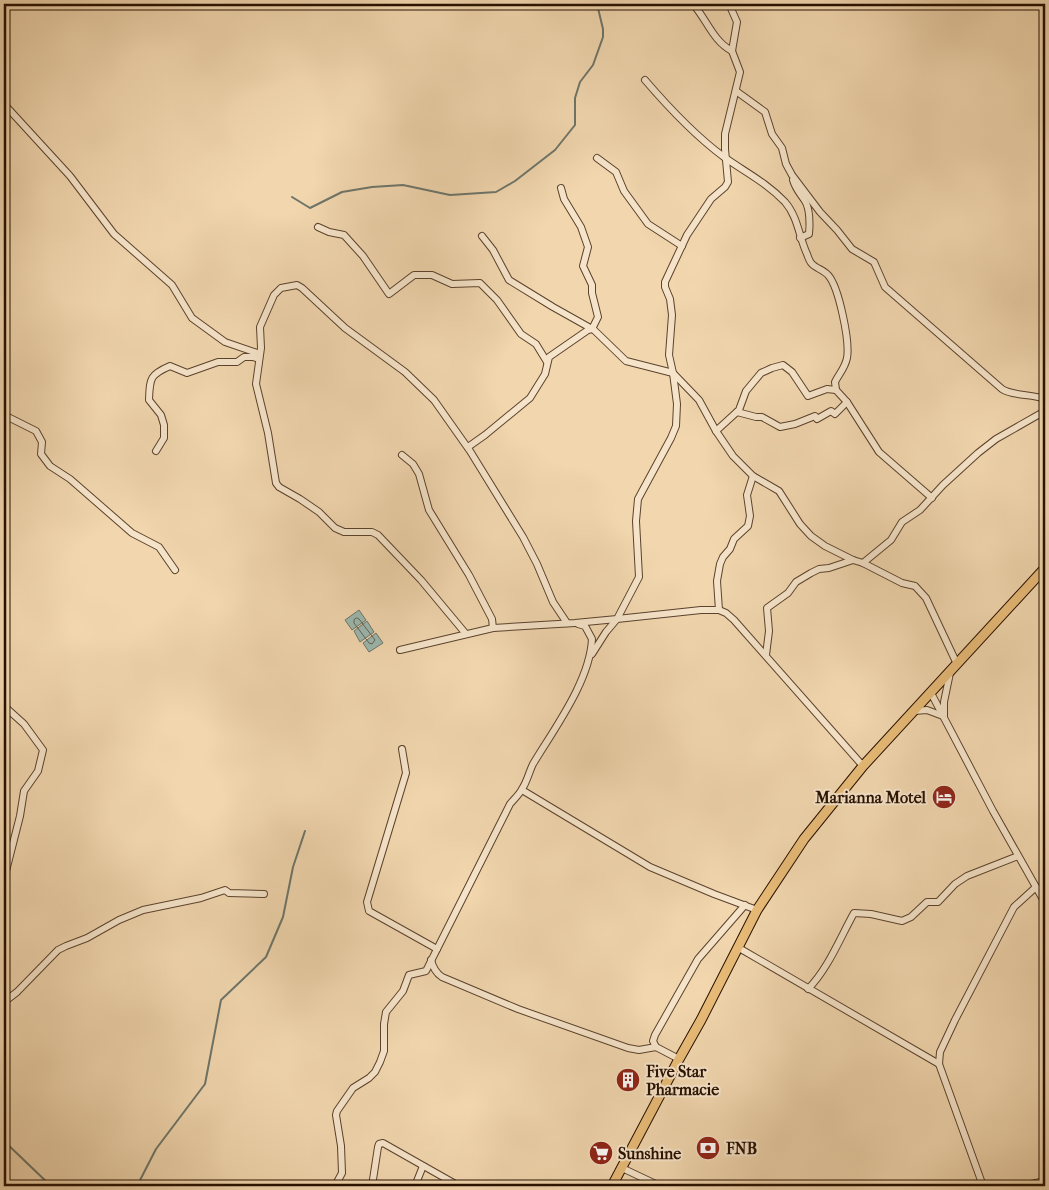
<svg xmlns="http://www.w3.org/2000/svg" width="1049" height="1190" font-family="'IM FELL French Canon',serif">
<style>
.water{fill:#9bb8b0;stroke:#6d756a}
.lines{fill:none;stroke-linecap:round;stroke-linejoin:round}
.shore{stroke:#616458;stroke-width:1}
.stream{stroke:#6d756a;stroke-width:2}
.minor-casing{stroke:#5a422c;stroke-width:8}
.major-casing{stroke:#271000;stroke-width:11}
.minor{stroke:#f6e4ca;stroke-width:6}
.major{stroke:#e8bb77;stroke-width:9}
.labels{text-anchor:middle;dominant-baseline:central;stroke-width:4;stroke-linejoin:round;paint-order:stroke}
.poi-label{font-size:16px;font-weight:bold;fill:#271000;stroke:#f6e4ca;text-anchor:start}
</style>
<rect width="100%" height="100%" fill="#f1d6ae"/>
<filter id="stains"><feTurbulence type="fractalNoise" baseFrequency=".004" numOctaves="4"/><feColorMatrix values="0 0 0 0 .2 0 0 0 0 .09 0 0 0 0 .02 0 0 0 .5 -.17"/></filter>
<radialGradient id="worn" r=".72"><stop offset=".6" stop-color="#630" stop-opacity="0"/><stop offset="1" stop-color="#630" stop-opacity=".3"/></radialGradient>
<!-- water -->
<g class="water">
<path d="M359 610 366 620 352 630 345 620Z"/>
<path d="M367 621 374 632 360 642 354 631Z"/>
<path d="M376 633 383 643 369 652 363 643Z"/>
</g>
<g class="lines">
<!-- shore -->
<path class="shore" d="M357 618 359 619 375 640 372 644 369 643 354 623V620Z"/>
<!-- stream -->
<g class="stream">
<path d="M292 197 310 208 342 192 372 187 403 185 450 195 496 192 515 181 555 150 575 125V98L580 82 593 65 603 37V29L597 4"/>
<path d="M4 1141 51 1186"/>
<path d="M137 1186 156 1149 205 1084 221 1000 266 957 283 917 293 867 305 831"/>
</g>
<!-- minor casing -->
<g class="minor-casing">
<g id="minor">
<path d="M693 4C707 20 713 41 732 51"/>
<path d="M645 80C669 108 694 135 724 157 745 172 767 183 785 202 798 217 799 237 807 254 808 257 810 262 812 264 816 268 823 270 828 275 839 287 850 342 847 358 845 368 839 374 835 382L836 390 847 402 879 452 932 498"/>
<path d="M736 91 765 112 772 134 782 148 786 164 792 175 820 212 837 230 852 249 874 262 885 287 1002 389C1012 396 1032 394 1045 399"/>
<path d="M4 104 70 176 114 234 172 285 192 318 225 342 260 354"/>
<path d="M597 158 616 172 624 191 648 224 682 246"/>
<path d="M793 180C796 190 800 193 805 201 810 209 810 225 809 234L800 238"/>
<path d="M561 188 564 199 581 227 588 247 583 266 592 285V293L598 317 592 329"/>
<path d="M318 227 329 232 344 235 363 256 389 294 414 275H432L452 284 480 283 497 300 521 334 536 344 547 362"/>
<path d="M482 236 493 250 509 280 553 307 594 330 626 361 673 373 699 400 716 431 733 456 753 476 779 491 800 524 811 536 825 546 853 560 863 563 902 583 915 586 926 598 957 664"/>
<path d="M737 412 756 417H762L780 427 795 424 815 416 817 419 831 411 835 414 847 402"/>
<path d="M4 415 36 431 42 442 41 454 50 466 70 479 132 533 159 547 175 570"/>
<path d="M716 431 739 410 746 391 761 373 772 368 783 365 792 372 808 396 827 389 836 390"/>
<path d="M468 447 485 435 530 398 545 374 549 357 588 330 592 329"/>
<path d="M156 451 164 438V425L161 415 149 400C150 379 149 375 170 366L187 373 218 362H237L244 357H253L259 359"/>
<path d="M402 455 413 464 419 474 429 510 469 575 492 619 493 628"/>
<path d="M863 563 891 540 902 522 920 510 943 485 978 453 996 439 1045 411"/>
<path d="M719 610 717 581 720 564 723 557 730 549 734 539 748 526 750 516 747 495 753 476"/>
<path d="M466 634 421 580 378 535 372 532H344L335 528 319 512 300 499 279 487 276 483 268 433 256 384 261 348 260 327 274 295 281 288 297 285 302 288 345 328 405 372 434 400 470 451 523 537 537 564 553 602 567 623"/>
<path d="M400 650 493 628 575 623 617 619 639 577 636 521 638 499 671 438 676 426 677 404 673 373 669 355 672 315 670 299 665 287V282L687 235 711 199 725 187 728 182 725 149V134L740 72 732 51 737 22 729 4"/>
<path d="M592 654 606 632 617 619 701 610H719L726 613 734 620 863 766"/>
<path d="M766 655 769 631 767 608 788 593 796 582 811 573 819 569 829 568 853 560"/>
<path d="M931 693 993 811 1045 903"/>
<path d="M4 706 24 724 43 750 38 771 24 791 20 816 6 871 4 896"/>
<path d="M914 711 927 710 943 716"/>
<path d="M944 715V702L950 673"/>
<path d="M402 749 406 773 367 902 369 911 437 949"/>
<path d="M522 790 650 867 714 894 757 910"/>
<path d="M739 948 939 1064"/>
<path d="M431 960C433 968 436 973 442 977L518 1009 628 1048 639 1050 656 1047 679 1059"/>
<path d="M808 989C828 969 840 938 854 913L871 914 902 921 911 917 927 902H938L955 884 967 876 1018 856"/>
<path d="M4 1002 17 992 58 950 66 946 87 938 119 920 143 910 201 898 225 890 229 893 264 894"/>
<path d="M656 1047 653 1041 655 1035 698 959 745 905"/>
<path d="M622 1168 660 1186"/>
<path d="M335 1186 342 1173 341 1146 336 1115 337 1111 353 1088 369 1078 375 1072 380 1062 384 1051V1024L386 1012 403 991 409 975 426 971 510 804C514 799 519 795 522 789 527 782 529 772 533 764 554 729 590 681 592 639L585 626 578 624"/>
<path d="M372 1186 378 1147 379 1144 383 1143 459 1186"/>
<path d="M415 1186 423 1166"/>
<path d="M983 1186 939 1064 940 1052 955 1020 1014 907 1036 887"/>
<path d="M1022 1186 1045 1181"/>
</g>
</g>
<!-- major casing -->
<g class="major-casing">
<path id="major" d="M612 1186 679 1059 701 1020 757 910 804 839 863 766 1045 568"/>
</g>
<!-- minor -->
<use href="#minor" class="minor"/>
<!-- major -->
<use href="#major" class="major"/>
</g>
<!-- icons -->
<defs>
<g id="hotel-disc" transform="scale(1.25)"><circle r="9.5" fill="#8f2418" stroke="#f6e4ca"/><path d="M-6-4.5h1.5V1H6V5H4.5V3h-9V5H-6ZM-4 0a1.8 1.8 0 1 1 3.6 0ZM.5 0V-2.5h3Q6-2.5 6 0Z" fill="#fff"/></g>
<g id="building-disc" transform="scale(1.25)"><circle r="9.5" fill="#8f2418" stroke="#f6e4ca"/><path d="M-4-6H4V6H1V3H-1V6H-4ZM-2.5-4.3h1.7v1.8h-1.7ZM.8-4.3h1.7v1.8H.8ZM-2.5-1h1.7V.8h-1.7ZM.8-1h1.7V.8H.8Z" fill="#fff"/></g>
<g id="bank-disc" transform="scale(1.25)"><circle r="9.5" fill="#8f2418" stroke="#f6e4ca"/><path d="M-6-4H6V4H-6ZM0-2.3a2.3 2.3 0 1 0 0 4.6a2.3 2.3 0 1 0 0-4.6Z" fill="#fff"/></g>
<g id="supermarket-disc" transform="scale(1.25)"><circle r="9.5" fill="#8f2418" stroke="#f6e4ca"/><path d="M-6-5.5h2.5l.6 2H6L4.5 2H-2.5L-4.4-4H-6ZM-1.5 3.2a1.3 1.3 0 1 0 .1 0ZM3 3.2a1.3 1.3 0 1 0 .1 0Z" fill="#fff"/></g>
</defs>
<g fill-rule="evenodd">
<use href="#hotel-disc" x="944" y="797"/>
<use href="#building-disc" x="628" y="1080"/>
<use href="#bank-disc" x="708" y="1148"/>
<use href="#supermarket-disc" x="601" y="1153"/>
</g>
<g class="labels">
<!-- poi labels -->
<g class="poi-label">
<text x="926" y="797" text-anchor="end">Marianna Motel</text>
<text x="646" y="1071">Five Star<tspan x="646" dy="18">Pharmacie</tspan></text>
<text x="726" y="1148">FNB</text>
<text x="618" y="1153">Sunshine</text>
</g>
</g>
<!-- margin -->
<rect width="1049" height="1190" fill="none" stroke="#f1d6ae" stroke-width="20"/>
<rect x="5" y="5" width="1039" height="1180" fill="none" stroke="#271000" stroke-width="2.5"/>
<rect x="10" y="10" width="1029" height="1170" fill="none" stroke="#271000"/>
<rect width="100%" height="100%" filter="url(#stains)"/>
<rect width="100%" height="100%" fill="url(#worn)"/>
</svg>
